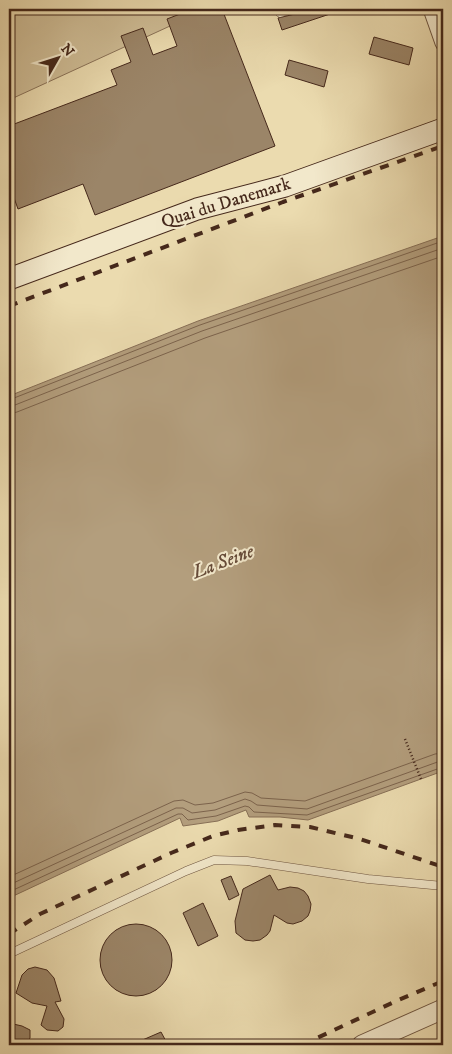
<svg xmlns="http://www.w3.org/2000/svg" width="452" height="1054" font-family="'IM FELL DW Pica',serif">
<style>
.green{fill:#cfbd96;stroke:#8a7258}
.water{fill:#b39e7d;stroke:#876f56}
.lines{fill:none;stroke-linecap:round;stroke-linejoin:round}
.shore{stroke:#7c634c;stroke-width:1}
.building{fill:#9b8568;stroke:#45281b}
.service-casing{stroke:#6e5540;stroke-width:9}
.minor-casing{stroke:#6e5540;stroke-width:17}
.tertiary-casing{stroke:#6e5540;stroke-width:21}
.secondary-casing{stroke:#45281b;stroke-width:23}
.path{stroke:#45281b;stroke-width:2.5;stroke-dasharray:1 2.5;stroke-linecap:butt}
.service{stroke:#f2e8cb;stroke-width:8}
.minor{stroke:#f2e8cb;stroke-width:15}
.tertiary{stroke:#f2e8cb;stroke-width:19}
.secondary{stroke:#f2e8cb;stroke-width:21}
.rail{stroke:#45281b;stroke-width:4;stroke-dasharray:9 9;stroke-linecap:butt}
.labels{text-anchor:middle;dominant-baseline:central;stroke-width:4;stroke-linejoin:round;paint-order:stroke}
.street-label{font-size:18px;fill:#45281b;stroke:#f2e8cb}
.water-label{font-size:19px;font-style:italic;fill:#664b38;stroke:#f2e8cb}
</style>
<rect width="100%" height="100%" fill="#ebdbaf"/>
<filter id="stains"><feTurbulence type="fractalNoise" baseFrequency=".004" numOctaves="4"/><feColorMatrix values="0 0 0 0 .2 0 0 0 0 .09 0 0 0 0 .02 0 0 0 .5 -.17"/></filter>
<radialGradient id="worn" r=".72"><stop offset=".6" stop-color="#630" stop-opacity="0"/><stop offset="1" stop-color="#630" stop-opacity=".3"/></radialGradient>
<!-- green -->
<path class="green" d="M9 9H207L9 100Z"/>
<!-- water -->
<path class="water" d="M443 236V771L308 820 280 817H249L246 810 218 821 183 826 180 818 9 898V396L198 321Z"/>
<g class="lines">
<!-- shore -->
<g class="shore">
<path d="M9 400 200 325 443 241"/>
<path d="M9 406 15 405 202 331 443 248"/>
<path d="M9 414 17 412 205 338 443 256"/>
<path d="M9 877 174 801 183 800 195 805 213 803 245 792 252 793 261 798 305 801 435 754 443 753"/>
<path d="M9 885 176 808H183L192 813 215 810 245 799 251 801 257 805 307 809 443 760"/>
<path d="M9 892 178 814H182L188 820 216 816 245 806 249 807 254 812 307 815 443 767"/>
</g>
</g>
<!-- building -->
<g class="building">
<path d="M193 9H222L275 146 95 215 83 184 18 209 9 184V126L117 85 111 70 131 62 121 36 143 28 153 55 177 46 167 19Z"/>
<path d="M307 9H338L339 11 282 30 278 18 295 14Z"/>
<path d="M374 37 413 48 409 65 369 54Z"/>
<path d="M289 60 328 71 324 87 285 75Z"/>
<path d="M270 875 278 890 290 887 298 888 304 891 308 896 311 904 310 911 308 916 302 921 293 924 287 923 274 915 270 931 267 935 260 940 253 941 245 940 236 933 235 921 243 889Z"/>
<path d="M231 876 239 895 229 900 221 880Z"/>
<path d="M203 903 218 936 198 946 183 913Z"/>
<circle cx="136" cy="960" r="36"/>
<path d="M35 967 47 970 54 978 61 1001 55 1002 64 1019 63 1027 58 1031 47 1030 41 1025 47 1006 32 1003 16 993 22 975 28 969Z"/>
<path d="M9 1023 22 1026 30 1030V1038L26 1045H9Z"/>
<path d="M161 1032 168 1045H131Z"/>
</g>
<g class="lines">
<!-- service casing -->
<g class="service-casing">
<g id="service">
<path d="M280 13 293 9"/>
<path d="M9 954 186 871 214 860 247 861 368 879 443 886"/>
</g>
</g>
<!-- minor casing -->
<g class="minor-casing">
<path id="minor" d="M431 9 443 43"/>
</g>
<!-- tertiary casing -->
<g class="tertiary-casing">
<path id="tertiary" d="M362 1045 443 1009"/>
</g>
<!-- secondary casing -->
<g class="secondary-casing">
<path id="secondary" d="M9 279 197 209 285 186 443 129"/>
</g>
<!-- path -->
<path class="path" d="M405 739 421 779"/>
<!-- service -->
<use href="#service" class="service"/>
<!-- minor -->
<use href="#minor" class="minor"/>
<!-- tertiary -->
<use href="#tertiary" class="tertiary"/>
<!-- secondary -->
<use href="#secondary" class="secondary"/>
<!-- rail -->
<g class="rail">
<path d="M9 306 283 202 443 146"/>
<path d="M9 934 40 914 171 853 213 836 238 830 275 825 310 827 360 839 443 867"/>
<path d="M302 1045 394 1002 443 981"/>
</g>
</g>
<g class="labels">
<!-- street labels -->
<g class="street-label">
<text transform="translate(226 203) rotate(-17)">Quai du Danemark</text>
</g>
<!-- water labels -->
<g class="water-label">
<text transform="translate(223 562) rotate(-21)">La Seine</text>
</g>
</g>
<!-- margin -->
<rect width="452" height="1054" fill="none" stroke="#ebdbaf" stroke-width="30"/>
<rect x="10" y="10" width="432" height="1034" fill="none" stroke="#45281b" stroke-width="2.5"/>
<rect x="15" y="15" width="422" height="1024" fill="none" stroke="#45281b"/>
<!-- north arrow -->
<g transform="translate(58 58) rotate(51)" stroke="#f2e8cb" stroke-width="4" paint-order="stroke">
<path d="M0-4L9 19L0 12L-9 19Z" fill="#45281b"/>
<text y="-8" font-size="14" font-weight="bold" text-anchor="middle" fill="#45281b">N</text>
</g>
<rect width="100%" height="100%" filter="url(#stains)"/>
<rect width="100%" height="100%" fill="url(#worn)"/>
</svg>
